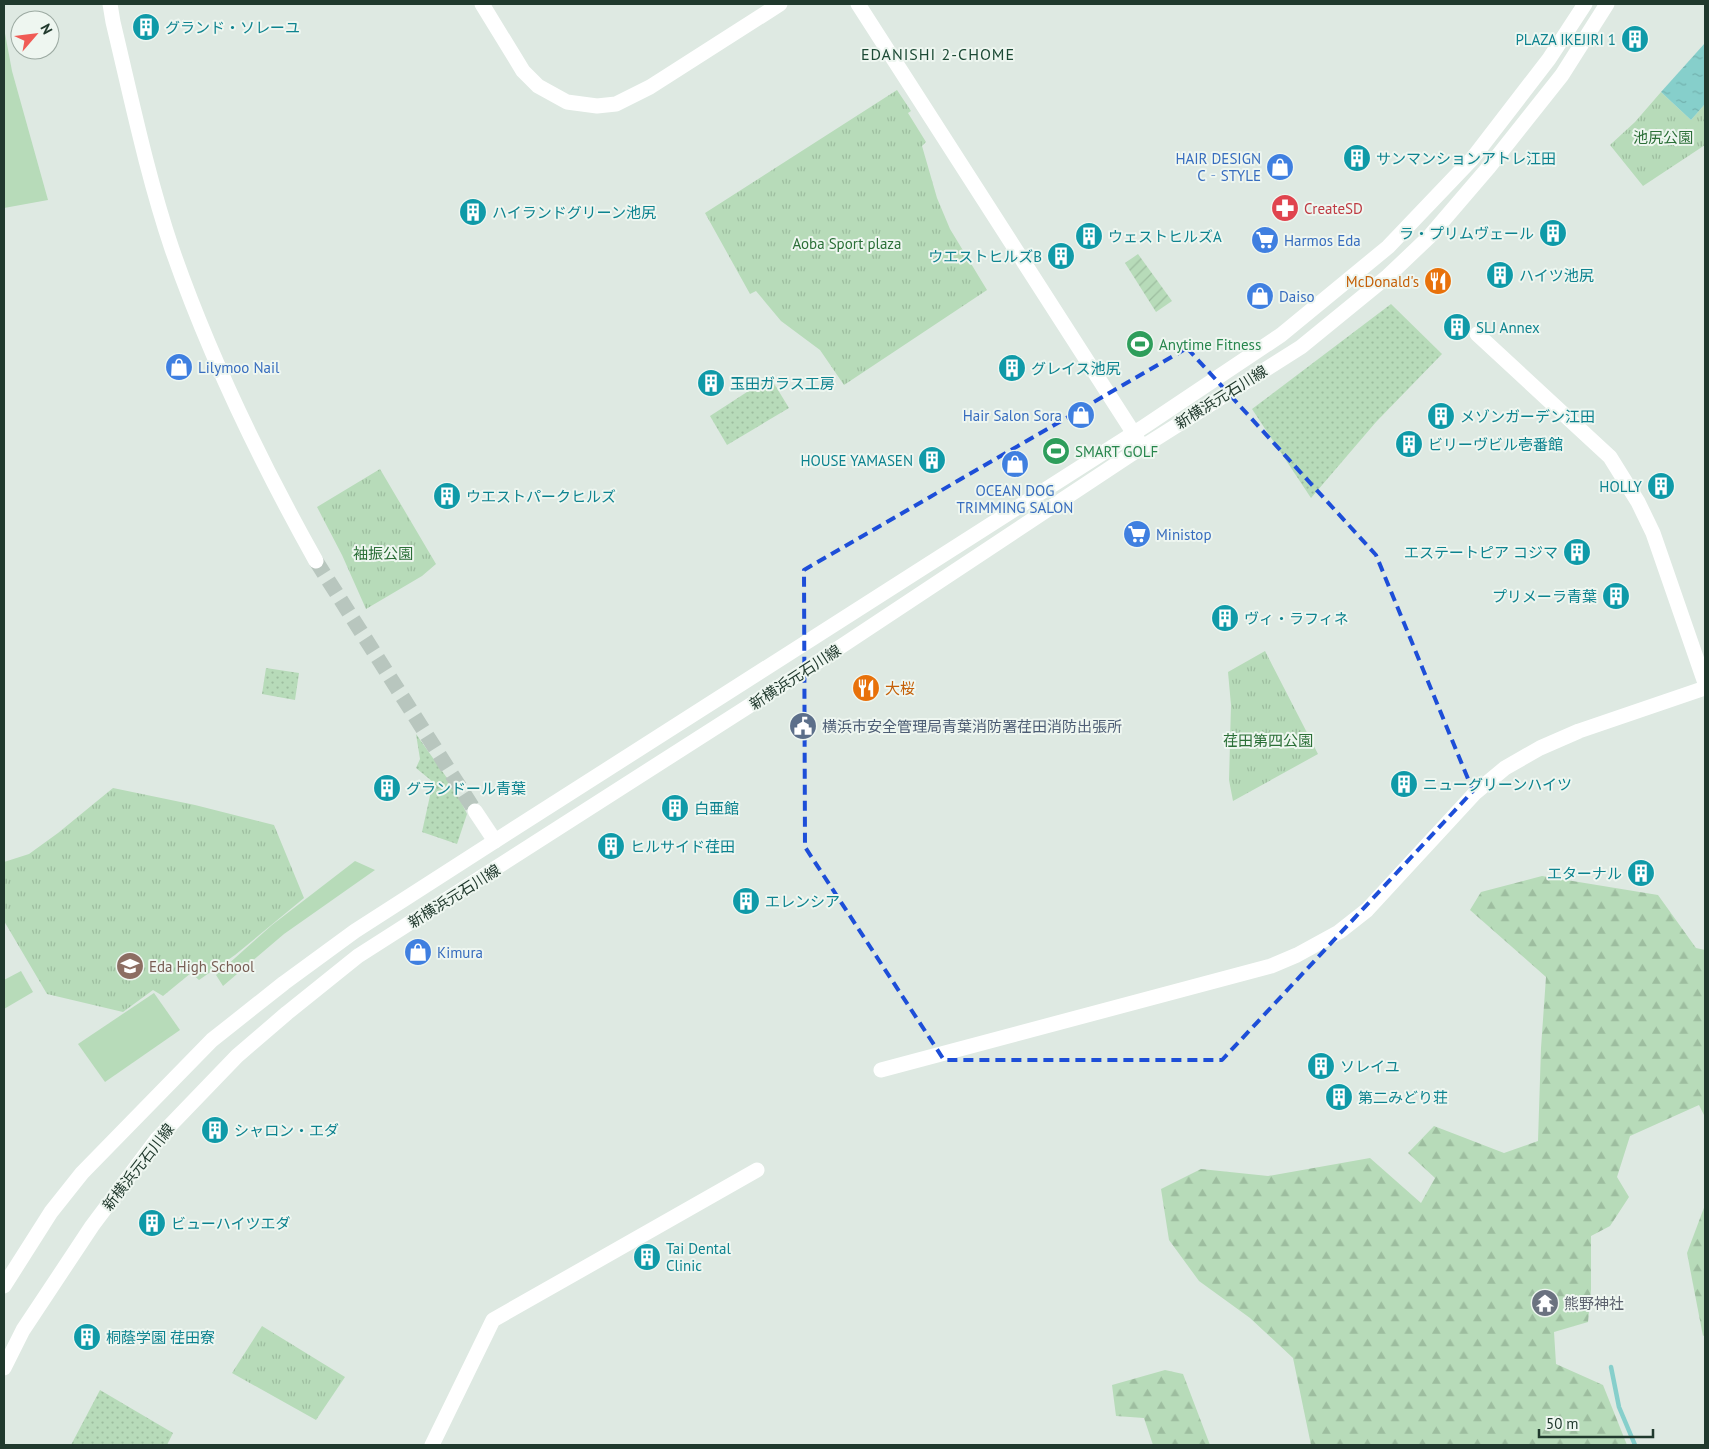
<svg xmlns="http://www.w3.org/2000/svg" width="1709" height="1449" font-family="'PT Sans','Noto Sans JP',sans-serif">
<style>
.grass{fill:url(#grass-dots)}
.forest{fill:url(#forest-firs)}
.park{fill:url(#park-tufts)}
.garden{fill:url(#garden-furrows)}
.pitch{fill:#b7dbb9}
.water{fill:url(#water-ripples)}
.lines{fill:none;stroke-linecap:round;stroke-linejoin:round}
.stream{stroke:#86cfcb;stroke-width:4.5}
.tertiary-tunnel{stroke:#b8c6be;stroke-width:15;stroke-dasharray:15 8;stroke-linecap:butt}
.tertiary{stroke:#fff;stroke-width:15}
.marked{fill:none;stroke:#1d4ed8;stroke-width:4;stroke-dasharray:10 6;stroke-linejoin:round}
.labels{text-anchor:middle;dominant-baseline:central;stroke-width:4;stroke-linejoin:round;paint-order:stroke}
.culture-label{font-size:15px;fill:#0d838f;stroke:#eef6f0;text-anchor:start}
.park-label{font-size:15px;fill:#2b6f37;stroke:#eef6f0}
.shop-label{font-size:15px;fill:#366cbe;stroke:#eef6f0;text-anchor:start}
.health-label{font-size:15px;fill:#be3a42;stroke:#eef6f0;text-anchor:start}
.food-label{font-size:15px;fill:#c56008;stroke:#eef6f0;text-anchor:end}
.leisure-label{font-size:15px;fill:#27864d;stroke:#eef6f0;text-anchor:start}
.street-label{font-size:15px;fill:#20392d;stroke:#eef6f0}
.service-label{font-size:15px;fill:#4e5e75;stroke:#eef6f0;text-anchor:start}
.education-label{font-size:15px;fill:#785e54;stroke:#eef6f0;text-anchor:start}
.worship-label{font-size:15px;fill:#5b616d;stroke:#eef6f0;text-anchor:start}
.neighbourhood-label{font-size:16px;letter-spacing:1px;fill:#1c4a35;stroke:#eef6f0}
</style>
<defs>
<pattern id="grass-dots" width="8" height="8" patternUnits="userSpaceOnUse" patternTransform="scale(1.25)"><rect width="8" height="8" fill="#b7dbb9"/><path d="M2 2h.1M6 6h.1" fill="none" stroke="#9dbd9f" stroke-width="1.8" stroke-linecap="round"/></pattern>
<pattern id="forest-firs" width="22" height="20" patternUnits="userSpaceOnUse" patternTransform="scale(1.25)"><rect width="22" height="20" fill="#b7dbb9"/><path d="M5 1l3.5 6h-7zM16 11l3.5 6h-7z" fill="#9dbd9f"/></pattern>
<pattern id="park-tufts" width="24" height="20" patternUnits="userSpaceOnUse" patternTransform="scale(1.25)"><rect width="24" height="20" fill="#b7dbb9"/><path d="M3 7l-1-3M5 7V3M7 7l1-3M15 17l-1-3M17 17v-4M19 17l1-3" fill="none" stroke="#9dbd9f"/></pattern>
<pattern id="garden-furrows" width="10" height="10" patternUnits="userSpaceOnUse" patternTransform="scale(1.25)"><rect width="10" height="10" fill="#b7dbb9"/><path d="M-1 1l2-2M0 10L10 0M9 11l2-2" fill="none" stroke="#9dbd9f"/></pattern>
<pattern id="water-ripples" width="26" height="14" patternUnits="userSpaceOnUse" patternTransform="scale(1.25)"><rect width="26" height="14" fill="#86cfcb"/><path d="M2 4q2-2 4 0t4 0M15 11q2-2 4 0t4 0" fill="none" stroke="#73b2af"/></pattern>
</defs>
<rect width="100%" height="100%" fill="#dee9e2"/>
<!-- grass -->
<g class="grass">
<path d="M1391 304 1442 354 1376 422 1311 498 1252 409Z"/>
<path d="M770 377 789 408 727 445 710 416Z"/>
<path d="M266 668 299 673 295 700 262 694Z"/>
<path d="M416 734 454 788 467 814 457 844 422 832 433 782 416 768 420 759Z"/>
<path d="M100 1390 173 1433 167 1445H71Z"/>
</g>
<!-- forest -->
<g class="forest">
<path d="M1542 876 1658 895 1696 948 1705 950V1117L1699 1105 1630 1136 1617 1177 1629 1197 1610 1226 1591 1236V1290L1588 1322 1554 1332 1556 1364 1603 1385 1627 1445H1311L1293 1358 1250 1318 1199 1281 1169 1240 1161 1189 1201 1169 1268 1176 1370 1158 1421 1203 1435 1178 1408 1153 1434 1126 1504 1153 1538 1141 1541 1048 1546 977 1470 910 1481 892Z"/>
<path d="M1705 1205V1335L1703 1336 1687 1253Z"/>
<path d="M1165 1370 1183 1374 1210 1445H1153L1144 1418 1116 1416 1112 1385Z"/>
</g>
<!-- park -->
<g class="park">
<path d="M897 90 911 111 908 113 926 142 922 146 937 198 950 229 987 290 844 385 820 350 781 321 756 291 750 294 705 213Z"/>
<path d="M1661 92 1691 120 1705 104V145L1643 186 1610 145 1635 122Z"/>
<path d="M380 469 436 564 422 576 366 609 342 555 317 507Z"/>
<path d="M1265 651 1318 754 1233 801 1229 780 1231 705 1228 672Z"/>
<path d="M113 788 195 805 274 825 304 898 235 955 199 980 191 973 163 996 153 990 123 1012 47 994 4 921V862L29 854 58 833Z"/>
<path d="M262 1326 345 1377 316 1420 232 1373Z"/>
</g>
<!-- garden -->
<path class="garden" d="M1138 254 1172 301 1156 312 1125 263Z"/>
<!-- pitch -->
<g class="pitch">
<path d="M4 28 12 71 48 200 4 208Z"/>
<path d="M355 861 375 870 284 934 223 986 216 975 272 925Z"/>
<path d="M21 971 33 992 4 1009V980Z"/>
<path d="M154 993 180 1030 105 1082 78 1044Z"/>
</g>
<!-- water -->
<path class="water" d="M1705 43V104L1691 120 1661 92Z"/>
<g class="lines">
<!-- stream -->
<path class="stream" d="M1611 1367 1619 1407 1635 1445"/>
<!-- tertiary-tunnel -->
<path class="tertiary-tunnel" d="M316 561 475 811"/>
<!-- tertiary -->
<g class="tertiary">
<path d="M110 4 113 22C131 97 147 175 172 249 210 358 260 461 316 561"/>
<path d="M482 4 523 71 538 86 567 102 597 106 616 104 650 87 780 4"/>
<path d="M858 4 1138 440"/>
<path d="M1477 334 1610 457 1638 502 1653 533 1705 683"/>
<path d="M475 811 495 841"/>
<path d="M881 1070 1271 966 1297 955 1339 932 1367 910 1475 793 1505 768 1540 748 1579 731 1705 688"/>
<path d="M4 1286 51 1212 82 1173 212 1040 284 983 355 931 495 841 1145 426 1281 335 1388 247 1472 159 1549 59 1585 4"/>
<path d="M4 1368 23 1330 92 1226 157 1139 237 1056 287 1013 358 956 813 665 1130 455 1301 347 1388 276 1429 237 1489 167 1562 75 1607 4"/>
<path d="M432 1445 493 1320 757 1170"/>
</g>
</g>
<!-- marked area -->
<path class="marked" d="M1187 348 1376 555 1473 791 1222 1060H944L805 847 804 570Z"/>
<!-- icons -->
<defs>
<g id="building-disc" transform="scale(1.4375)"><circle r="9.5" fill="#0f9aa8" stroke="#eef6f0"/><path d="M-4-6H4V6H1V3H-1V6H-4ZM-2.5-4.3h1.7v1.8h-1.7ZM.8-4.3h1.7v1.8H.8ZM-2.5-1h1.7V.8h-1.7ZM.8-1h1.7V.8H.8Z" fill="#fff"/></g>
<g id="shop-disc" transform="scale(1.4375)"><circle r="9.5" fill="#3f7fe0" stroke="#eef6f0"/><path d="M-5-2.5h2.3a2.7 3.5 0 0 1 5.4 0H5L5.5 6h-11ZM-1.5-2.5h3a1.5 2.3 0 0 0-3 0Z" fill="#fff"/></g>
<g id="pharmacy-disc" transform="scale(1.4375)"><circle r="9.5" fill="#e0444e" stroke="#eef6f0"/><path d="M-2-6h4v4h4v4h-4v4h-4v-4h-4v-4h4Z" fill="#fff"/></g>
<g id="supermarket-disc" transform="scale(1.4375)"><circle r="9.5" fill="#3f7fe0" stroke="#eef6f0"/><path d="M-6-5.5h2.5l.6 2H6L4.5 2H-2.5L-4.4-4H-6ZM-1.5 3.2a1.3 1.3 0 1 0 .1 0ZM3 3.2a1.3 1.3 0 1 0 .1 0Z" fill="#fff"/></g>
<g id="restaurant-disc" transform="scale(1.4375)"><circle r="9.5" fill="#e8710a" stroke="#eef6f0"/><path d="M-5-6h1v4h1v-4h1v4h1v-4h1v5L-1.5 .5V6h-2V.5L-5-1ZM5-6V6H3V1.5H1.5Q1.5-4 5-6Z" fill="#fff"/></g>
<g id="stadium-disc" transform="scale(1.4375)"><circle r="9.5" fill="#2e9e5b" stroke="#eef6f0"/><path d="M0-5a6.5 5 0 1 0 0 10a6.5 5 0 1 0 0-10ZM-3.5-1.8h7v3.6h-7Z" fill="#fff"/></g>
<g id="civic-disc" transform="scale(1.4375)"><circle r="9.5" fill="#5c6f8a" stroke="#eef6f0"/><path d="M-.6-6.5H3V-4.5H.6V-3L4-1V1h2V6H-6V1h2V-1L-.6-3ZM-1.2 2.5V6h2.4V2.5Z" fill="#fff"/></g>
<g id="school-disc" transform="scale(1.4375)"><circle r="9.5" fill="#8d6e63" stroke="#eef6f0"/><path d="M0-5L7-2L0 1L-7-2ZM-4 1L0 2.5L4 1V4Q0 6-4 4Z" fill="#fff"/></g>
<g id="temple-disc" transform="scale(1.4375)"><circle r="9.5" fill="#6b7280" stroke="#eef6f0"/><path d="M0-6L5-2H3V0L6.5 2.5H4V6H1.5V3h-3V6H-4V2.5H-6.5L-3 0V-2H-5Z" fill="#fff"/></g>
</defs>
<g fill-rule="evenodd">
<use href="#building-disc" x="146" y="27"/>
<use href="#building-disc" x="1635" y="39"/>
<use href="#building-disc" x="1357" y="158"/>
<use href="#shop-disc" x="1280" y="167"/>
<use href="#pharmacy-disc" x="1285" y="208"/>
<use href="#building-disc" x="473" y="212"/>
<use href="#building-disc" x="1553" y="233"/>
<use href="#building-disc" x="1089" y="236"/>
<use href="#supermarket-disc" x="1265" y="240"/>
<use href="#building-disc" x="1061" y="256"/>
<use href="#building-disc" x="1500" y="275"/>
<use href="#restaurant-disc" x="1438" y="281"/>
<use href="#shop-disc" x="1260" y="296"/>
<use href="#building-disc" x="1457" y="327"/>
<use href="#stadium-disc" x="1140" y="344"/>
<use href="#shop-disc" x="179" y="367"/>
<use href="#building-disc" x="1012" y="368"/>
<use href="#building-disc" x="711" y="383"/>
<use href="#shop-disc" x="1081" y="415"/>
<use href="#building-disc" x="1441" y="416"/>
<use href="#building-disc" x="1409" y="444"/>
<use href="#stadium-disc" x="1056" y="451"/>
<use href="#building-disc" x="932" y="460"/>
<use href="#shop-disc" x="1015" y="464"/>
<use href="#building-disc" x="1661" y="486"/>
<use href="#building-disc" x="447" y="496"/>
<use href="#supermarket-disc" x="1137" y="534"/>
<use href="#building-disc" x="1577" y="552"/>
<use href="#building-disc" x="1616" y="596"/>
<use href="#building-disc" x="1225" y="618"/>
<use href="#restaurant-disc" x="866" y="688"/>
<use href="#civic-disc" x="803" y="726"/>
<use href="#building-disc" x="1404" y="784"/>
<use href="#building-disc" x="387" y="788"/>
<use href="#building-disc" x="675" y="808"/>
<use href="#building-disc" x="611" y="846"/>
<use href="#building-disc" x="1641" y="873"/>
<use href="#building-disc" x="746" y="901"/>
<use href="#shop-disc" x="418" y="952"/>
<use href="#school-disc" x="130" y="966"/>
<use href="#building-disc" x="1321" y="1066"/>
<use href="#building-disc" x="1339" y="1097"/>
<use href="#building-disc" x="215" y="1130"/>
<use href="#building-disc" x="152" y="1223"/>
<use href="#building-disc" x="647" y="1257"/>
<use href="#temple-disc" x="1545" y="1303"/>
<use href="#building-disc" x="87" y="1337"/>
</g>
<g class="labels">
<!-- culture labels -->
<g class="culture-label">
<text x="165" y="27">グランド・ソレーユ</text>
<text x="1616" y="39" text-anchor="end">PLAZA IKEJIRI 1</text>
<text x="1376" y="158">サンマンションアトレ江田</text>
<text x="492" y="212">ハイランドグリーン池尻</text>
<text x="1534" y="233" text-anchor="end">ラ・プリムヴェール</text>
<text x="1108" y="236">ウェストヒルズA</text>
<text x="1042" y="256" text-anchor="end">ウエストヒルズB</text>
<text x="1519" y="275">ハイツ池尻</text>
<text x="1476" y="327">SLJ Annex</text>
<text x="1031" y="368">グレイス池尻</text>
<text x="730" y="383">玉田ガラス工房</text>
<text x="1460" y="416">メゾンガーデン江田</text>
<text x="1428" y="444">ビリーヴビル壱番館</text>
<text x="913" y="460" text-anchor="end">HOUSE YAMASEN</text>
<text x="1642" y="486" text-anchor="end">HOLLY</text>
<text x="466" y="496">ウエストパークヒルズ</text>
<text x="1558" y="552" text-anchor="end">エステートピア コジマ</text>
<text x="1597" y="596" text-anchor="end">プリメーラ青葉</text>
<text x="1244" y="618">ヴィ・ラフィネ</text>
<text x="1423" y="784">ニューグリーンハイツ</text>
<text x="406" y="788">グランドール青葉</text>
<text x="694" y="808">白亜館</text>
<text x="630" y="846">ヒルサイド荏田</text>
<text x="1622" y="873" text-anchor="end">エターナル</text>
<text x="765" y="901">エレンシア</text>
<text x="1340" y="1066">ソレイユ</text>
<text x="1358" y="1097">第二みどり荘</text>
<text x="234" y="1130">シャロン・エダ</text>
<text x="171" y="1223">ビューハイツエダ</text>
<text x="666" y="1248">Tai Dental<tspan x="666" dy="17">Clinic</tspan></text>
<text x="106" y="1337">桐蔭学園 荏田寮</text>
</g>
<!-- park labels -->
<g class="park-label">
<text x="1663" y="137">池尻公園</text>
<text x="847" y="243">Aoba Sport plaza</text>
<text x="383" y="553">袖振公園</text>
<text x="1268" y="740">荏田第四公園</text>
</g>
<!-- shop labels -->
<g class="shop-label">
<text x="1261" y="158" text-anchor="end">HAIR DESIGN<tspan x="1261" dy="17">C‐STYLE</tspan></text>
<text x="1284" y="240">Harmos Eda</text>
<text x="1279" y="296">Daiso</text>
<text x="198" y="367">Lilymoo Nail</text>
<text x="1062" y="415" text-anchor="end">Hair Salon Sora</text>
<text x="1015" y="490" text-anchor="middle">OCEAN DOG<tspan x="1015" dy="17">TRIMMING SALON</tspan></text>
<text x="1156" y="534">Ministop</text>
<text x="437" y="952">Kimura</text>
</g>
<!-- health labels -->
<g class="health-label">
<text x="1304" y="208">CreateSD</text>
</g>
<!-- food labels -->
<g class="food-label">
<text x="1419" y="281">McDonald's</text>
<text x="885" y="688" text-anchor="start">大桜</text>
</g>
<!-- leisure labels -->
<g class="leisure-label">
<text x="1159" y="344">Anytime Fitness</text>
<text x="1075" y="451">SMART GOLF</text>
</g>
<!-- street labels -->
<g class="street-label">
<text transform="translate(1221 397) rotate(-32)">新横浜元石川線</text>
<text transform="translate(795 677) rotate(-33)">新横浜元石川線</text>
<text transform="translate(454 896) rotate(-32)">新横浜元石川線</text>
<text transform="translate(138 1167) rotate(-52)">新横浜元石川線</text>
</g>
<!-- service labels -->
<g class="service-label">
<text x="822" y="726">横浜市安全管理局青葉消防署荏田消防出張所</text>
</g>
<!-- education labels -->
<g class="education-label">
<text x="149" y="966">Eda High School</text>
</g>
<!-- worship labels -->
<g class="worship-label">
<text x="1564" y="1303">熊野神社</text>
</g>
<!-- neighbourhood labels -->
<g class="neighbourhood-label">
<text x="938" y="54">EDANISHI 2-CHOME</text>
</g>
</g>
<!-- border -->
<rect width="1709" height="1449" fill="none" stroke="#20392d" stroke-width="10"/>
<!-- north arrow -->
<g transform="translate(35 35) rotate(62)"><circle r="24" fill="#eef6f0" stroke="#9caaa2"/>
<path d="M0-4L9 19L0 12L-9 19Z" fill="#f05b55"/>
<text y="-8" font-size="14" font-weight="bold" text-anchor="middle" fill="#20392d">N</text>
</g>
<!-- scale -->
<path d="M1539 1429v8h114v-8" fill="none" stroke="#20392d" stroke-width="2.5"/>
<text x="1546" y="1429" font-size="15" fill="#20392d" stroke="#eef6f0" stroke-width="4" paint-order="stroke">50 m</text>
</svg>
